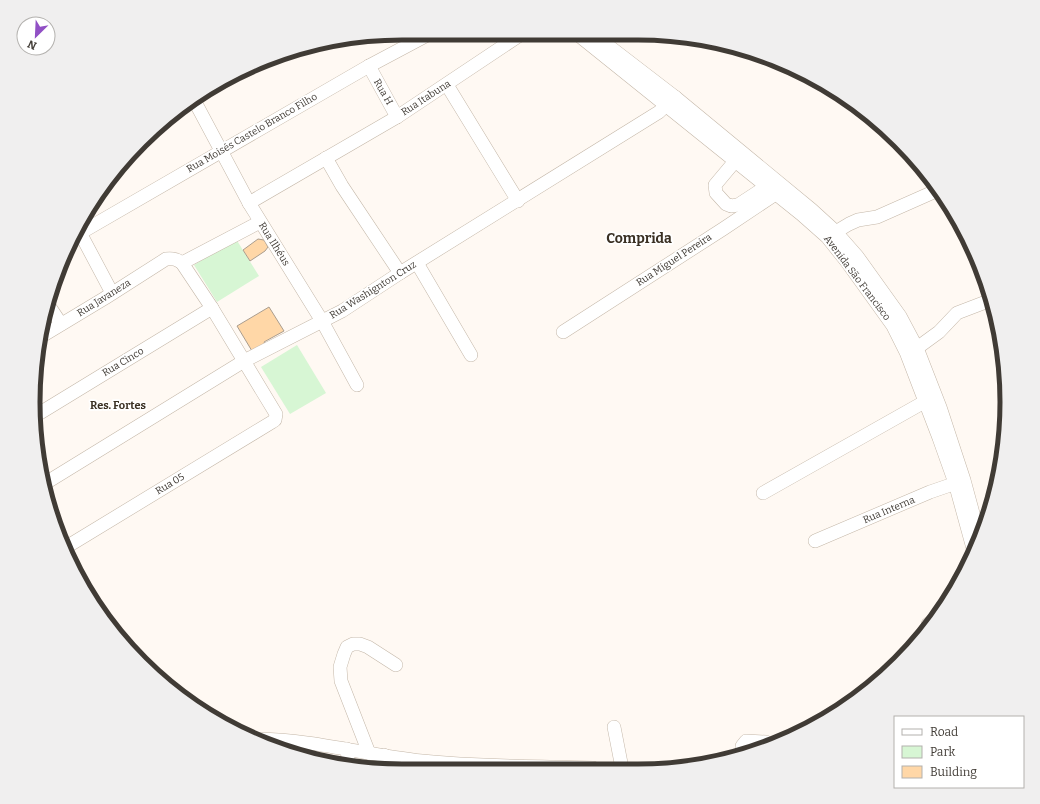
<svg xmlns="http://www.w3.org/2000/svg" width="1040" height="804" font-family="Bitter,serif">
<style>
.green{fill:#d7f6d4}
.building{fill:#ffd7a7;stroke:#aa9d8e}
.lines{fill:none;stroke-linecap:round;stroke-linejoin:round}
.minor-casing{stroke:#c4b7a8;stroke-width:14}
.minor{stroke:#fff;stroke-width:13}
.labels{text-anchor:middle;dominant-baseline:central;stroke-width:3.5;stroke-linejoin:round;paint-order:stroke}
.street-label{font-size:10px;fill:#403b35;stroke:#fff}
.neighbourhood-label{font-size:11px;font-weight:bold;fill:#3a3023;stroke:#fff}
.district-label{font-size:14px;font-weight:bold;fill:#3a3023;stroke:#fff}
.rim{fill:none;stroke:#403b35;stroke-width:5}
</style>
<rect width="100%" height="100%" fill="#fff9f3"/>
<!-- green -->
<g class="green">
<path d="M236 239 259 276 217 302 194 265Z"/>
<path d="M297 345 326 393 290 414 261 367Z"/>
</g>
<!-- building -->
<g class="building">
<path d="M258 239 264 240 268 247 265 251 250 261 243 250Z"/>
<path d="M269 307 284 331 264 342 265 344 252 351 237 326Z"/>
</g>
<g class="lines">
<!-- minor casing -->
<g class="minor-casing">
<g id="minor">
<path d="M577 34 801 214 827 237 847 262 893 326 906 352 939 438 955 483 974 552"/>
<path d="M593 34 675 97 812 210 835 231 857 256 900 316 917 348 940 407 964 480 980 539"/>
<path d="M369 66 397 117"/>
<path d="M447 85 518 201"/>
<path d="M194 100 249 203 322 321 357 385"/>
<path d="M326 158 342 186 400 273"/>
<path d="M736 160 715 185 716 193 726 204 731 206 738 205 767 186"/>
<path d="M249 203 397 117 523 33"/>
<path d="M78 229 112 293"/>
<path d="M75 236 369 66 431 33"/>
<path d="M829 236 849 224 858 220 877 217 938 190"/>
<path d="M182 263 260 222"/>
<path d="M417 263 471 355"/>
<path d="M47 303 61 324"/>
<path d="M563 332 723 229 783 189"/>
<path d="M42 336 105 298 166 259C173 258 177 259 182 263L212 308 276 414 275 420 272 422 68 546"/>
<path d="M910 350 917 348 939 332 957 313 991 300"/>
<path d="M35 416 212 308"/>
<path d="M44 484 244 361 342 311 400 273 659 112 675 97"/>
<path d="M763 493 926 401"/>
<path d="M815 541 930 492 962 481"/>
<path d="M928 624 933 621"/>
<path d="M614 727 622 768"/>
<path d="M259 739C314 740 367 755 422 761 479 767 536 766 593 768"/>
<path d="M347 749 349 767"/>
<path d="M369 753 341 681 340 667 344 654 347 647 353 644H360L368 647 396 665"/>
<path d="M384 755 385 768"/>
<path d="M742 755V746L746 741 766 742 770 745"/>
</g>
</g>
<!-- minor -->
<use href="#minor" class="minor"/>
</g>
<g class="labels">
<!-- street labels -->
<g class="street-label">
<text transform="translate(383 92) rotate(60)">Rua H</text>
<text transform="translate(426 98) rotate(-33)">Rua Itabuna</text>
<text transform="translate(252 133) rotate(-30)">Rua Moisés Castelo Branco Filho</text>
<text transform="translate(274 244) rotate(58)">Rua Ilhéus</text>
<text transform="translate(674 260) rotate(-33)">Rua Miguel Pereira</text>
<text transform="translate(857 278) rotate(53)">Avenida São Francisco</text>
<text transform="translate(373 290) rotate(-32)">Rua Washignton Cruz</text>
<text transform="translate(104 298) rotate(-32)">Rua Javaneza</text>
<text transform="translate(123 362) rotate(-31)">Rua Cinco</text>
<text transform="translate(170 484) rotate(-31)">Rua 05</text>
<text transform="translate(889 510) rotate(-23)">Rua Interna</text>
</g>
<!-- neighbourhood labels -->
<g class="neighbourhood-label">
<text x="118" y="405">Res. Fortes</text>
</g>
<!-- district labels -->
<g class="district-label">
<text x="639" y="238">Comprida</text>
</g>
</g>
<!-- crop -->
<path d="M0 0H1040V804H0ZM402 40H638A362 362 0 0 1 1000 402V402A362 362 0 0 1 638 764H402A362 362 0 0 1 40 402V402A362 362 0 0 1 402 40Z" fill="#f0efef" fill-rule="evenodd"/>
<path class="rim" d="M402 40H638A362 362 0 0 1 1000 402V402A362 362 0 0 1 638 764H402A362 362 0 0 1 40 402V402A362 362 0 0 1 402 40Z"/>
<!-- legend -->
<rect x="894" y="716" width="130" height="72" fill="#ffffff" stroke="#b3b1ae"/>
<rect x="902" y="729" width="20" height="6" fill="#ffffff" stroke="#b3b1ae"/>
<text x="930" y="736" font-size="12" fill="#403b35">Road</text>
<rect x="902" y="746" width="20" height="12" fill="#d7f6d4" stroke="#b3b1ae"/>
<text x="930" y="756" font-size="12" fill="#403b35">Park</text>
<rect x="902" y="766" width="20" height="12" fill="#ffd7a7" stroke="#b3b1ae"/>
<text x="930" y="776" font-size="12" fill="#403b35">Building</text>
<!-- north arrow -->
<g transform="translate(36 36) rotate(204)"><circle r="19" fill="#ffffff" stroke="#b3b1ae"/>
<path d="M0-3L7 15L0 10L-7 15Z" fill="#9150c5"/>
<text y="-6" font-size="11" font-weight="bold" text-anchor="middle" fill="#403b35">N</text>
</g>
</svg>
